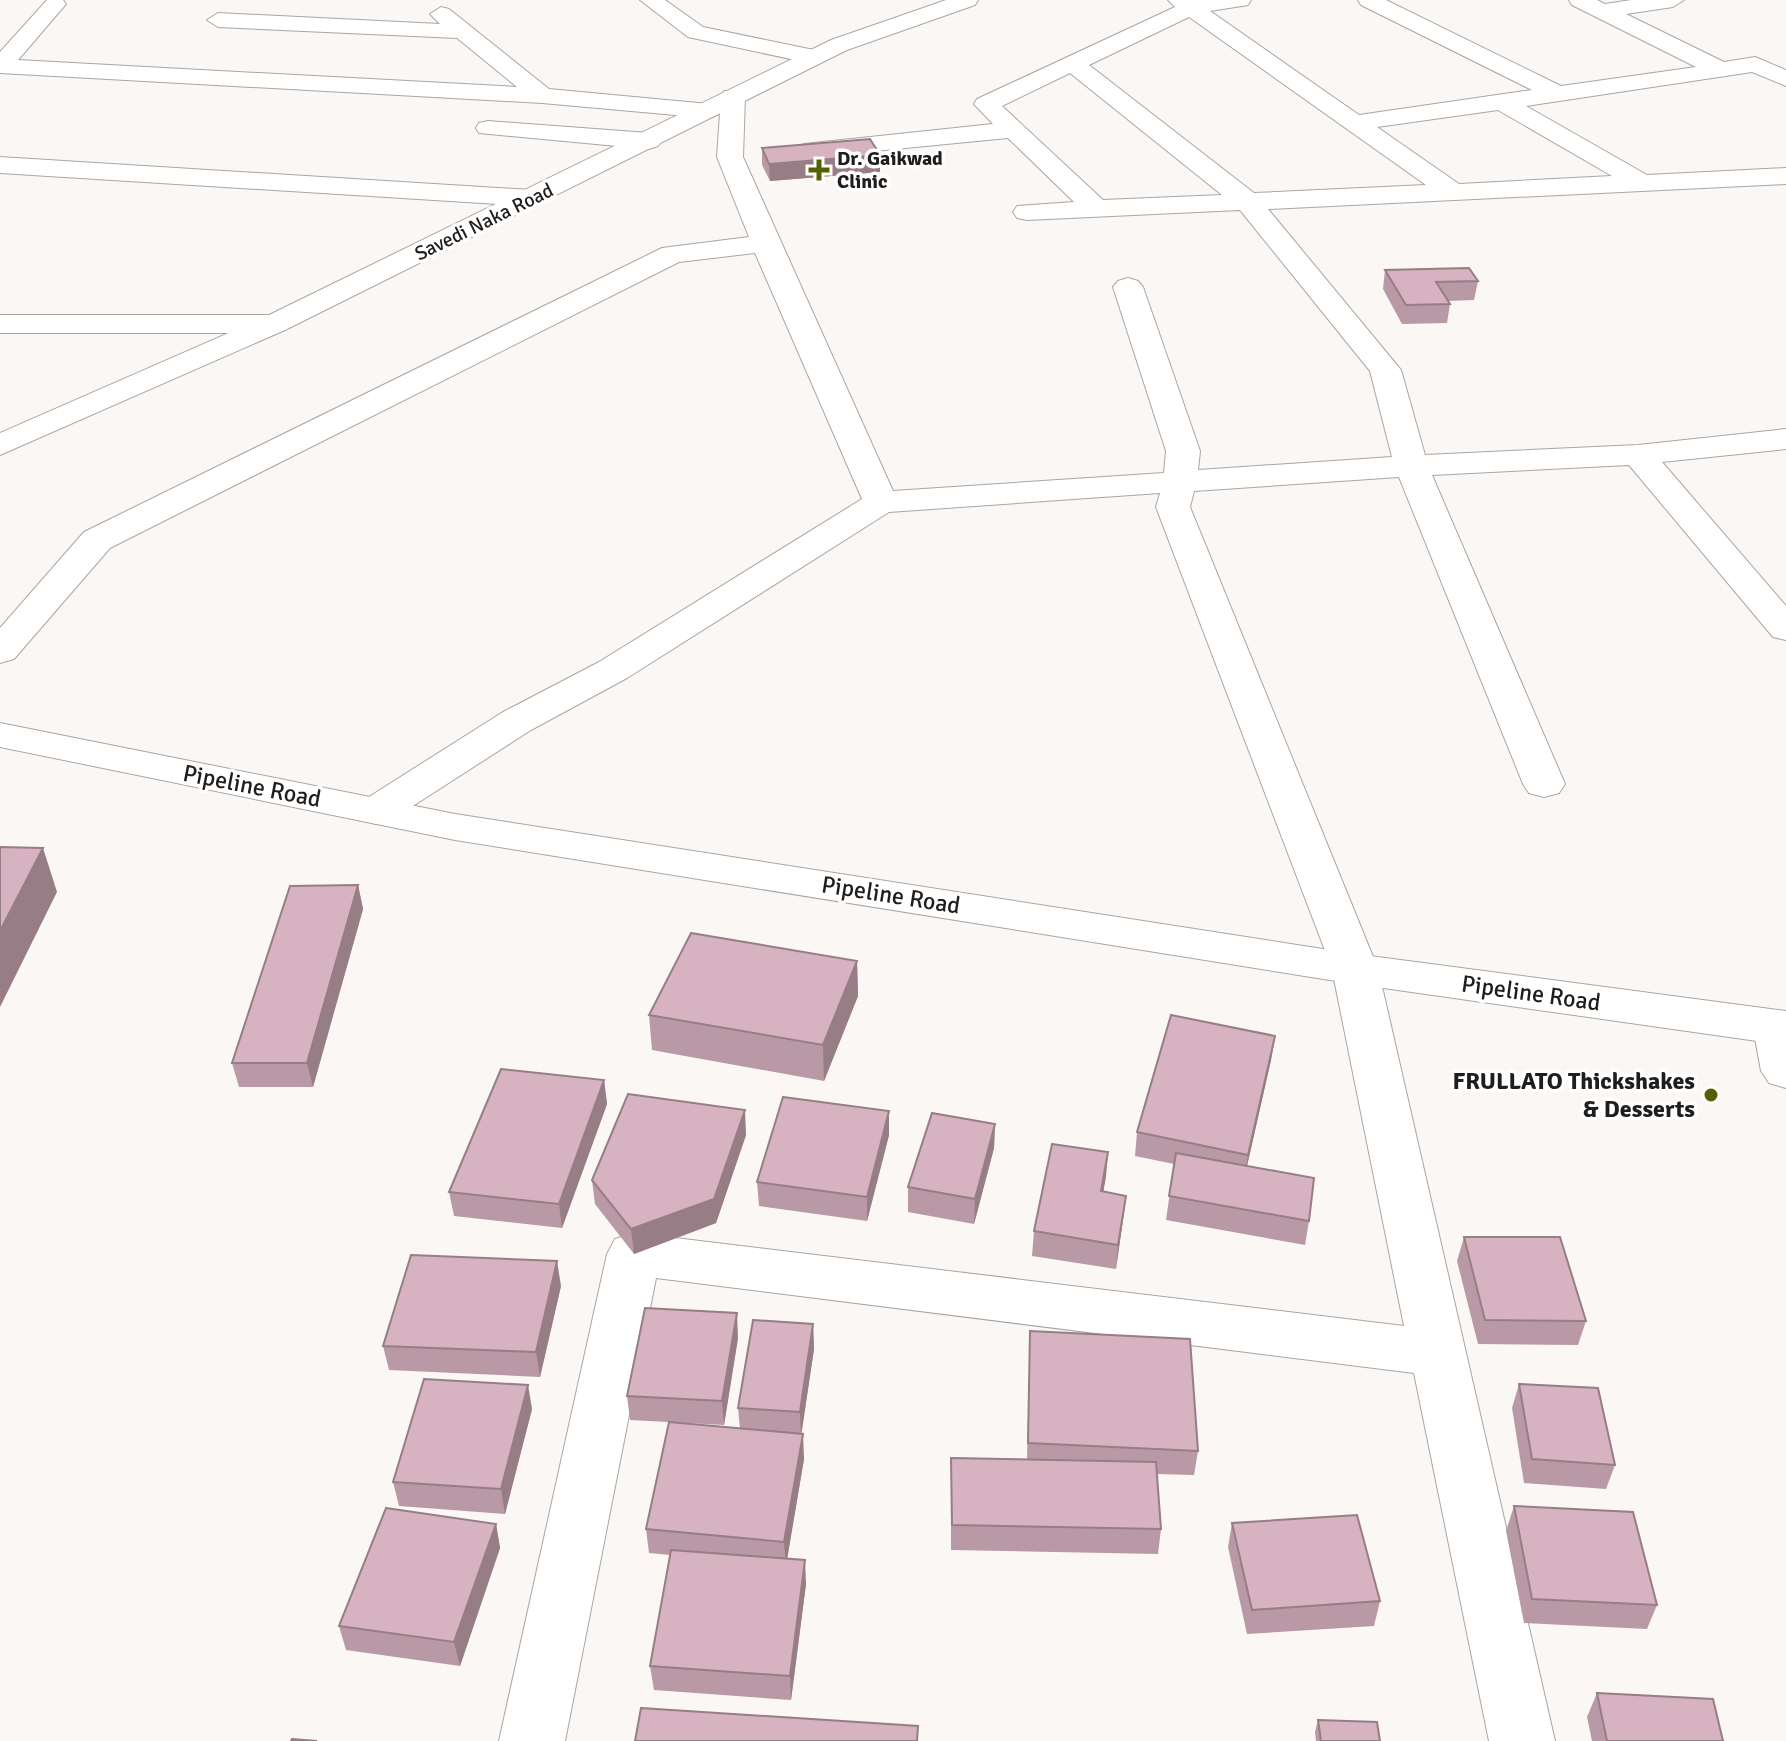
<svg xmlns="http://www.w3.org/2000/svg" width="1786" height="1741" font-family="Signika,sans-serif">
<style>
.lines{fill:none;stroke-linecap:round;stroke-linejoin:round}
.minor-casing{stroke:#a9a6a3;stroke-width:2}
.tertiary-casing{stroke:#a9a6a3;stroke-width:2}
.secondary-casing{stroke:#a9a6a3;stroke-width:2}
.minor{fill:#fff;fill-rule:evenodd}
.tertiary{fill:#fff;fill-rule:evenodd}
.secondary{fill:#fff;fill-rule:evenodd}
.wall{fill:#b999a5}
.shaded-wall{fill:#967d86}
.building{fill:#d7b2c0;stroke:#967d86;stroke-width:2}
.poi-dot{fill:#546000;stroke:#fff;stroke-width:3}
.labels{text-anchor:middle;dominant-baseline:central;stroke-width:7;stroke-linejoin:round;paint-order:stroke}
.far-poi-label{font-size:20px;font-weight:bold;fill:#1f1e1d;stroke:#fff;text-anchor:start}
.far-street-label{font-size:20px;fill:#1f1e1d;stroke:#fff}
.street-label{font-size:24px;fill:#1f1e1d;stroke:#fff}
.poi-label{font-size:24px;font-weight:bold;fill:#1f1e1d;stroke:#fff;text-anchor:end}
</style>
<rect width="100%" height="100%" fill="#fbf7f4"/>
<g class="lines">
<!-- minor casing -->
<g class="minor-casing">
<g id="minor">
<path d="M47 0H63L66 4 18 60 517 87 457 38 218 27 207 20 218 13 440 24 430 14 441 7 449 9 549 89 709 104 720 109 724 91H742L745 96 743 157 893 491 1164 473 1166 451 1113 287 1118 281 1128 278 1138 281 1143 287 1200 451 1198 470 1392 457 1370 371 1240 210 1027 220 1017 218 1013 212 1017 206 1074 202 1008 138 813 157 804 154 800 149 804 144 993 124 974 104 977 99 1175 7 1168 0H1251L1248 5 1210 11 1359 115 1532 90 1361 5 1358 0H1386L1561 86 1696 67 1572 5 1569 0H1597L1605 4 1631 0H1684L1673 7 1626 14 1724 62 1755 57 1786 70V86L1752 72 1526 106 1647 175 1786 168V184L1268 209 1401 370 1425 455 1638 445 1786 429V449L1662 462 1786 606V640L1773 637 1629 465 1432 475 1565 784 1559 793 1544 797 1529 793 1523 784 1399 477 1194 491 1190 507 1378 969 1555 1741H1489L1414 1373 656 1278 565 1741H499L607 1254 615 1239 634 1233 1404 1326 1332 969 1156 507 1160 493 889 512 627 678 531 730 391 820 376 824 361 820 355 811 361 802 503 712 599 662 862 499 755 253 679 262 110 548 14 659 0 663V628L84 532 662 248 749 237 717 157 720 113 709 118 542 103 0 73V52ZM1189 17 1426 185 1254 193 1089 65ZM1070 73 1222 195 1103 200 1002 106ZM1498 110 1612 176 1459 184 1377 127Z"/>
<path d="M640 0H665L703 27 814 50 822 52 826 57 822 62 814 64 688 37Z"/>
<path d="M488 121 649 133 658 136 662 141 658 146 649 149 479 133 476 128 479 123Z"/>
<path d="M0 157 532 190 541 192 545 198 541 204 532 206 0 173Z"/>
<path d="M0 315H274L285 318 289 324 285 330 274 333H0Z"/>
<path d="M1777 1011 1786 1013V1088L1769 1083 1761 1071 1753 1027 1760 1015Z"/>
</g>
</g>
<!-- tertiary casing -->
<g class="tertiary-casing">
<path id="tertiary" d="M946 0H978L975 5 847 50 285 330 0 455V433L263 318 831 40Z"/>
</g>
<!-- secondary casing -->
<g class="secondary-casing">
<path id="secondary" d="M0 723 455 814 1355 954 1786 1011V1045L1355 984 455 840 0 747Z"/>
</g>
<!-- minor -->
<use href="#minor" class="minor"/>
<!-- tertiary -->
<use href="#tertiary" class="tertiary"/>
<!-- secondary -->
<use href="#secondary" class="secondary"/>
</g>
<!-- wall -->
<g class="wall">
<path d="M762 148 880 155V172L770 181 762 165Z"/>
<path d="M1385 270 1478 281 1474 300 1448 301 1450 304 1447 323 1402 324 1383 289Z"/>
<path d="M358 885 363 909 313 1087H239L232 1063Z"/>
<path d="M857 961 858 996 824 1081 652 1050 649 1015Z"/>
<path d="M1275 1036 1271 1060 1247 1166 1309 1221 1305 1245 1166 1220 1174 1164 1135 1156 1137 1132Z"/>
<path d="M604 1080 607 1104 562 1228 454 1216 449 1192Z"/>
<path d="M889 1111V1135L867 1221 759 1206 757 1182Z"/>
<path d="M995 1124 994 1148 974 1224 908 1212V1187Z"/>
<path d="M746 1135 716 1223 634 1254 595 1204 592 1180Z"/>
<path d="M1108 1152 1103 1191 1126 1196 1116 1269 1032 1256 1034 1231Z"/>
<path d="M1464 1237 1586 1321 1578 1345 1478 1344 1457 1261Z"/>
<path d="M561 1286 540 1377 389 1370 383 1346Z"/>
<path d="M813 1324 814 1349 801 1434 804 1459 787 1558 806 1584 791 1700 654 1690 650 1666 670 1555 649 1553 646 1529 740 1429 738 1408Z"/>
<path d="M1030 1331 1198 1451 1194 1475 1157 1474 1161 1529 1158 1554 951 1550V1458L1027 1459Z"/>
<path d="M738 1338 724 1425 630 1420 627 1396Z"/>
<path d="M1519 1384 1615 1465 1606 1489 1524 1483 1512 1408Z"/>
<path d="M532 1409 505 1514 399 1506 393 1482Z"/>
<path d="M1514 1506 1657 1605 1647 1629 1524 1623 1506 1531Z"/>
<path d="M1232 1523 1380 1601 1374 1626 1247 1634 1228 1547Z"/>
<path d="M496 1524 500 1548 460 1666 346 1650 339 1626Z"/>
<path d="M1597 1693 1723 1741H1592L1587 1717Z"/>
<path d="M1318 1720 1380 1741H1316L1315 1732Z"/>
</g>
<!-- shaded-wall -->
<g class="shaded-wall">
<path d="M880 155V172L770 181 769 164Z"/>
<path d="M43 848 57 892 0 1007V931Z"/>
<path d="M358 885 363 909 313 1087 307 1063Z"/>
<path d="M857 961 858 996 824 1081 823 1045Z"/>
<path d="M1275 1036 1271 1060 1244 1179 1248 1155Z"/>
<path d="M604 1080 607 1104 562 1228 559 1204Z"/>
<path d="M745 1110 746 1135 716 1223 634 1254 631 1229Z"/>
<path d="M889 1111V1135L867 1221V1197Z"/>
<path d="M995 1124 994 1148 974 1224 975 1199Z"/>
<path d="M1108 1152 1106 1177 1099 1216 1101 1191Z"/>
<path d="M1126 1196 1123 1220 1116 1269 1118 1245Z"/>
<path d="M557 1261 561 1286 540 1377 536 1352Z"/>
<path d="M737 1313 738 1338 724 1425 722 1401Z"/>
<path d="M813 1324 814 1349 801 1437 800 1412Z"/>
<path d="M528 1385 532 1409 505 1514 501 1489Z"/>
<path d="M803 1434 804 1459 786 1566 784 1542Z"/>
<path d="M496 1524 500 1548 460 1666 454 1642Z"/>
<path d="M805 1560 806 1584 791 1700 790 1676Z"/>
</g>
<!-- building -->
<g class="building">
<path d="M870 139 880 155 769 164 762 148Z"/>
<path d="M1469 268 1478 281 1436 282 1450 304 1406 305 1385 270Z"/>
<path d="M0 847 43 848 0 931Z"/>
<path d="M358 885 307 1063H232L290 886Z"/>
<path d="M691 933 857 961 823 1045 649 1015Z"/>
<path d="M1171 1015 1275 1036 1248 1155 1137 1132Z"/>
<path d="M501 1069 604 1080 559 1204 449 1192Z"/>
<path d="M628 1094 745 1110 714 1199 631 1229 592 1180Z"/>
<path d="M783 1097 889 1111 867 1197 757 1182Z"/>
<path d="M932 1113 995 1124 975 1199 908 1187Z"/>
<path d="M1052 1144 1108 1152 1101 1191 1126 1196 1118 1245 1034 1231Z"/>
<path d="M1176 1153 1314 1178 1309 1221 1169 1196Z"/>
<path d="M1464 1237H1560L1586 1321 1485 1320Z"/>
<path d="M411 1255 557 1261 536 1352 383 1346Z"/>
<path d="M645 1308 737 1313 722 1401 627 1396Z"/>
<path d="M753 1320 813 1324 800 1412 738 1408Z"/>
<path d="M1030 1331 1190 1339 1198 1451 1028 1443Z"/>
<path d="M424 1379 528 1385 501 1489 393 1482Z"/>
<path d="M1519 1384 1598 1388 1615 1465 1532 1459Z"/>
<path d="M669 1422 803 1434 784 1542 646 1529Z"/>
<path d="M951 1458 1156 1462 1161 1529 952 1525Z"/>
<path d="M1514 1506 1633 1512 1657 1605 1532 1599Z"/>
<path d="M386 1508 496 1524 454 1642 339 1626Z"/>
<path d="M1357 1515 1380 1601 1252 1610 1232 1523Z"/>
<path d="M671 1550 805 1560 790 1676 650 1666Z"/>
<path d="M1597 1693 1713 1699 1723 1741H1607Z"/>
<path d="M641 1708 918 1726 917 1741H635Z"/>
<path d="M1318 1720 1377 1722 1380 1741H1321Z"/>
<path d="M292 1739 317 1741H291Z"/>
</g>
<!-- markers -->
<g class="poi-dot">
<path d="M815 158h8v8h8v8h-8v8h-8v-8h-8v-8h8z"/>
<circle cx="1711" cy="1095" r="8"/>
</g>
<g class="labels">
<!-- far-poi labels -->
<g class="far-poi-label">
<text x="837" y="158">Dr. Gaikwad<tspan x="837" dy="23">Clinic</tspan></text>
</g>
<!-- far-street labels -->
<g class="far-street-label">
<text transform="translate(484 222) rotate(-26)">Savedi Naka Road</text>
</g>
<!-- street labels -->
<g class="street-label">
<text transform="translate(252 786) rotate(11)">Pipeline Road</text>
<text transform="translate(891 895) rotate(9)">Pipeline Road</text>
<text transform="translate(1531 993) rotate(8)">Pipeline Road</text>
</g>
<!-- poi labels -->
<g class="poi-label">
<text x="1695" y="1081">FRULLATO Thickshakes<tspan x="1695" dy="28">&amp; Desserts</tspan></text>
</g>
</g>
</svg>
